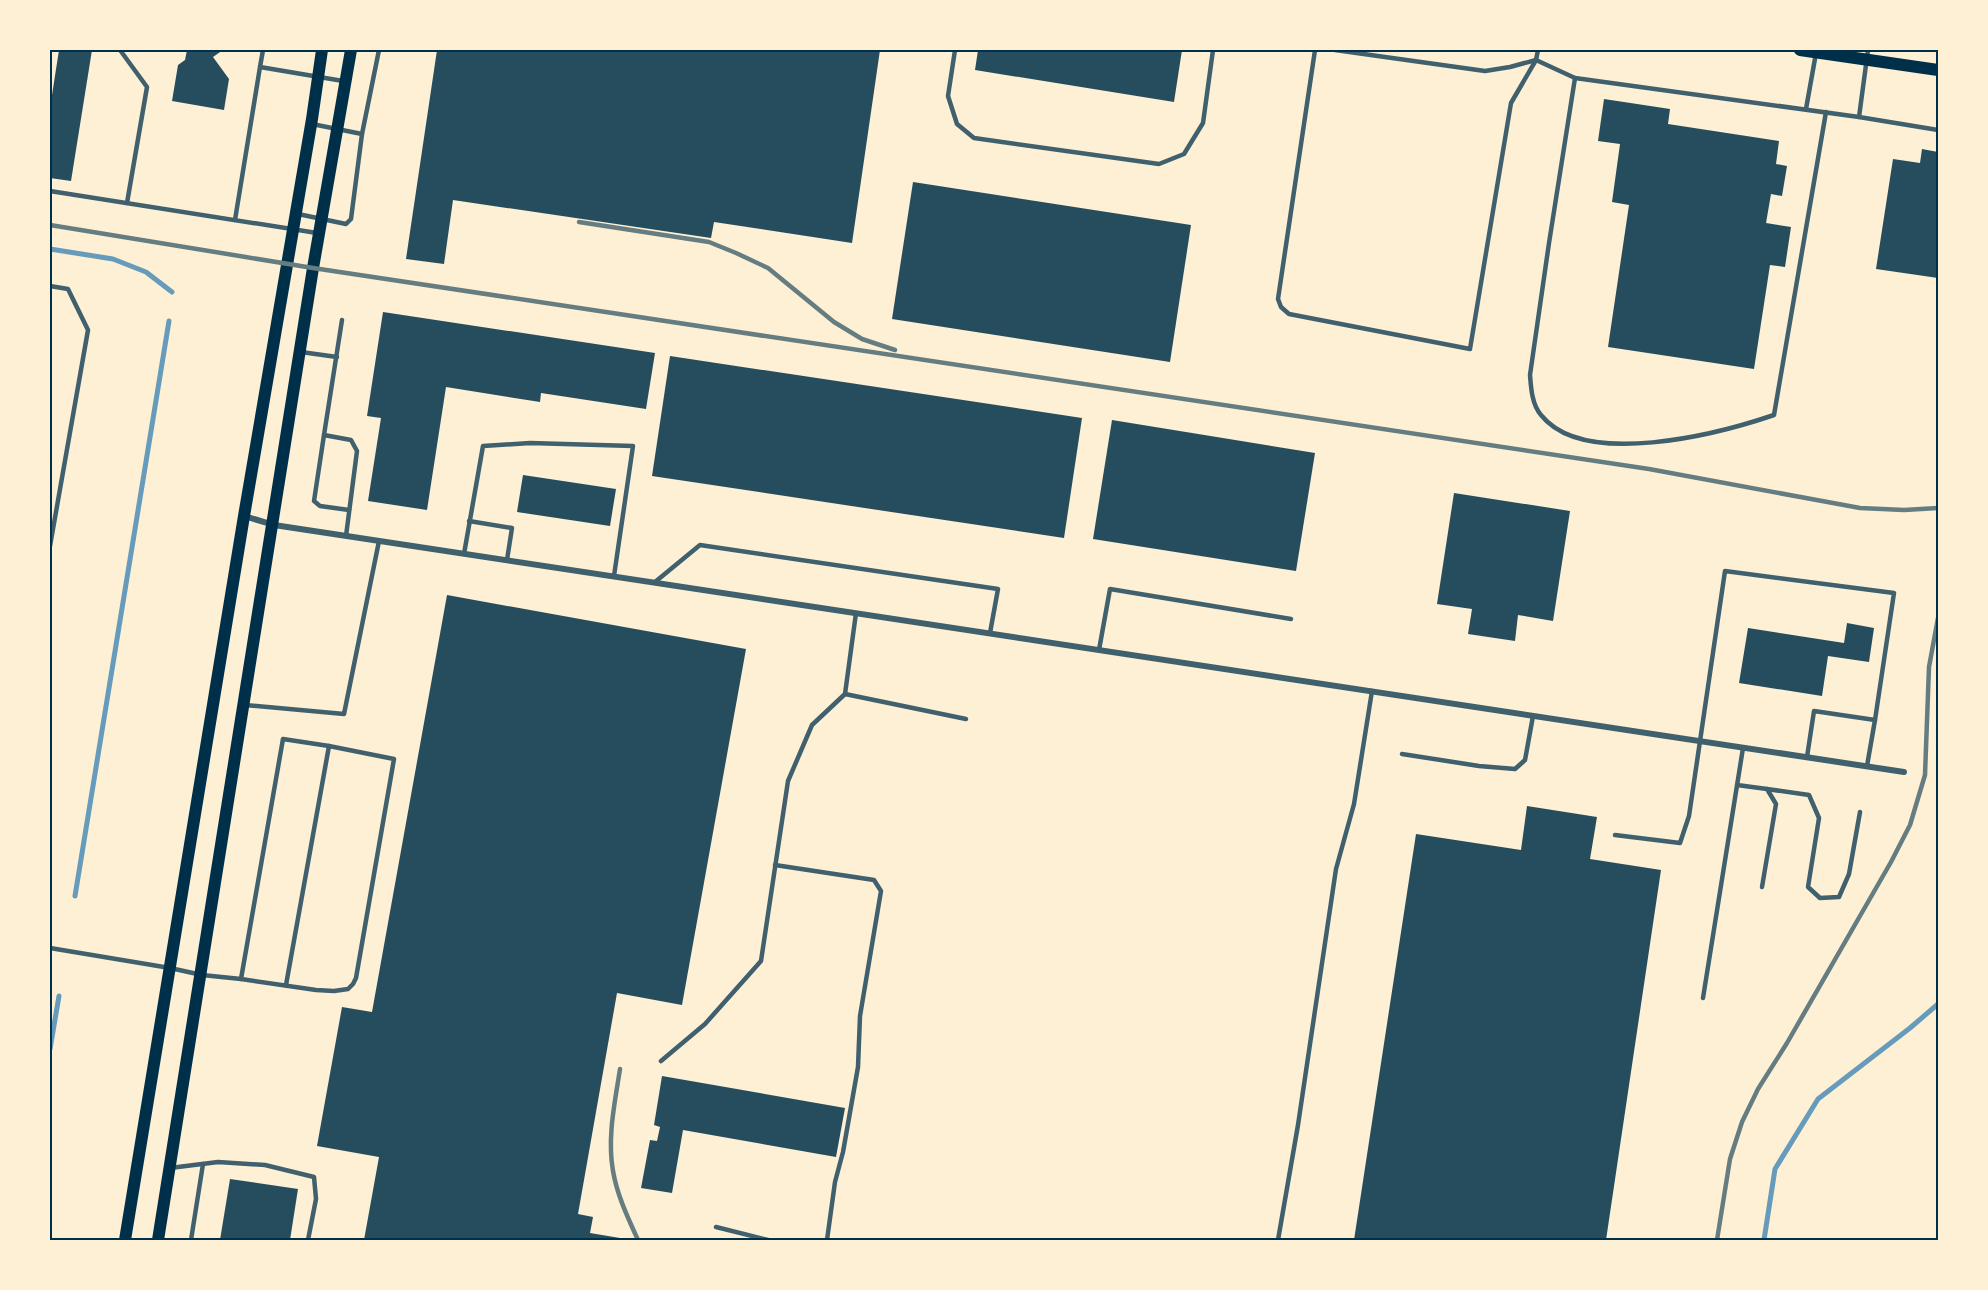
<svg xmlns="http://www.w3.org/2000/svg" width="1988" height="1290" font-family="'Space Grotesk',sans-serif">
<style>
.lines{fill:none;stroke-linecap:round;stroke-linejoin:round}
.stream{stroke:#669bbc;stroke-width:5}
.building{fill:#264d5e}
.service{stroke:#3f606c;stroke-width:4.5}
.minor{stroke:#3f606c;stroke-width:6}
.secondary{stroke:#003049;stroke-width:12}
.rail{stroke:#657d81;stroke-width:4.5}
.neatline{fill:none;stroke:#003049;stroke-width:2}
</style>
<rect width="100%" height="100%" fill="#fdf0d5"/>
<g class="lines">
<!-- stream -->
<g class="stream">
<path d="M50 249 113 259 146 272 172 292"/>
<path d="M75 896 169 321"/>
<path d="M50 1049 59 996"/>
<path d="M1764 1240 1775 1169 1818 1099 1910 1028 1938 1004"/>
</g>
</g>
<!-- building -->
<g class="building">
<path d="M59 50H92L71 181 50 178V108Z"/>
<path d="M187 50H223L213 57 229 79 224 110 172 101 178 65 185 60Z"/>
<path d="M437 50H880L852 243 714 222 711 238 453 200 444 264 406 259Z"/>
<path d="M978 50H1182L1174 102 975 70Z"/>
<path d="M1604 99 1670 109 1668 124 1779 141 1776 164 1787 166 1782 196 1771 194 1766 223 1791 227 1785 267 1770 265 1754 369 1608 347 1629 205 1612 202 1620 144 1598 141Z"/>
<path d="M1922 149 1938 152V278L1876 269 1893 159 1920 163Z"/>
<path d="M913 182 1191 225 1170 362 892 319Z"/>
<path d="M383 312 655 353 646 409 541 393 540 402 446 387 427 510 368 501 381 418 367 416Z"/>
<path d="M670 356 1082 418 1064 538 652 476Z"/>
<path d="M1112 420 1315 453 1296 571 1093 539Z"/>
<path d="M523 475 616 489 610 526 517 512Z"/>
<path d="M1454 493 1570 511 1553 621 1518 615 1515 641 1468 634 1472 609 1437 604Z"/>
<path d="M447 595 746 649 682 1005 617 993 578 1214 593 1217 590 1233 620 1238 619 1240H364L379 1157 317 1146 342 1007 372 1012Z"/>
<path d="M1847 623 1874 628 1869 662 1828 656 1822 696 1739 683 1748 628 1844 643Z"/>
<path d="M1527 806 1597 817 1590 859 1661 870 1606 1240H1354L1416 834 1521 850Z"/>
<path d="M662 1076 845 1108 836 1157 683 1130 672 1193 641 1188 650 1140 657 1141 660 1127 654 1125Z"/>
<path d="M230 1179 298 1189 290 1240H220Z"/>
</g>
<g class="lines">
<!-- service -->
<g class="service">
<path d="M120 50 147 87 127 203"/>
<path d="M263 50 260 67 343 81"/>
<path d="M955 50 948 96 957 124 974 138 1159 164 1184 154 1203 123 1213 50"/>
<path d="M1315 50 1278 299 1281 307 1289 314 1470 349 1511 103 1536 60 1538 50"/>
<path d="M1335 50 1485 71 1510 67 1536 60 1575 78 1859 117"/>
<path d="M1868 50 1859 117 1938 130"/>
<path d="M1575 78 1549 243 1530 375C1531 388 1532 405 1541 415 1584 469 1718 434 1774 415L1826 112"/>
<path d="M1806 109 1816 53"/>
<path d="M312 124 362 134"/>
<path d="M50 191 317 233"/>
<path d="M298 214 346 224 351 219 362 134 379 50"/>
<path d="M235 220 260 67"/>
<path d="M50 286 68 289 88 330 50 546"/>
<path d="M342 320 324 435 351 440 357 451 346 536"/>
<path d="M301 352 337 357"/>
<path d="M324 435 314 501 320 506 349 510"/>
<path d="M469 521 512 528 507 560"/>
<path d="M464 554 483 446 530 443 633 446 614 576"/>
<path d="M655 582 700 545 998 589 990 633"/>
<path d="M1099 650 1110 589 1291 619"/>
<path d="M845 694 966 719"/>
<path d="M245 705 344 714 379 541"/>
<path d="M1402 754 1479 766 1515 769 1525 760 1533 716"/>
<path d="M1807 757 1814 711 1875 720 1867 766"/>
<path d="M1737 785 1767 789 1776 804 1762 887"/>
<path d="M1767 789 1809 795 1819 818 1808 887 1820 898 1839 897 1849 874 1860 812"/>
<path d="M1615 835 1680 843 1689 816 1725 571 1894 593 1875 720"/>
<path d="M775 865 874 880 881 891 860 1016 858 1067 843 1152 835 1182 827 1240"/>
<path d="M50 948 170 968 202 975 241 979 316 990 334 991 348 989 353 984 356 978 394 759 329 746"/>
<path d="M241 979 283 739 329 746 286 985"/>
<path d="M1703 998 1743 748"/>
<path d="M661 1061 705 1024 761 961 788 781 812 725 845 694 856 613"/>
<path d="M170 1168 218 1162 265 1165 314 1177 316 1199 308 1240"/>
<path d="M716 1227 768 1240"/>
<path d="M191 1240 203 1164"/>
<path d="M1278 1240 1298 1125 1336 869 1354 804 1372 691"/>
</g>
<!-- minor -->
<path class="minor" d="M244 516 274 525 1904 772"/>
<!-- secondary -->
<g class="secondary">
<path d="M1800 50 1938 70"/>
<path d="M125 1240 244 516 312 119 322 50"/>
<path d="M158 1240 313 268 351 50"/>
</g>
<!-- rail -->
<g class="rail">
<path d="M579 222 709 242 736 253 768 268 834 322 862 339 895 350"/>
<path d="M50 225 313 268 1649 469 1860 508 1904 510 1938 508"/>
<path d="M620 1069C615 1102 607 1137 613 1171 617 1195 628 1218 638 1240"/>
<path d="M1717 1240 1730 1159 1742 1122 1758 1089 1787 1043 1891 862 1910 825 1925 775 1929 667 1938 618"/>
</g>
</g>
<!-- border -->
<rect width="1988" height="1290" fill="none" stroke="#fdf0d5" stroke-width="102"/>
<rect x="51" y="51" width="1886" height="1188" class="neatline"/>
</svg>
